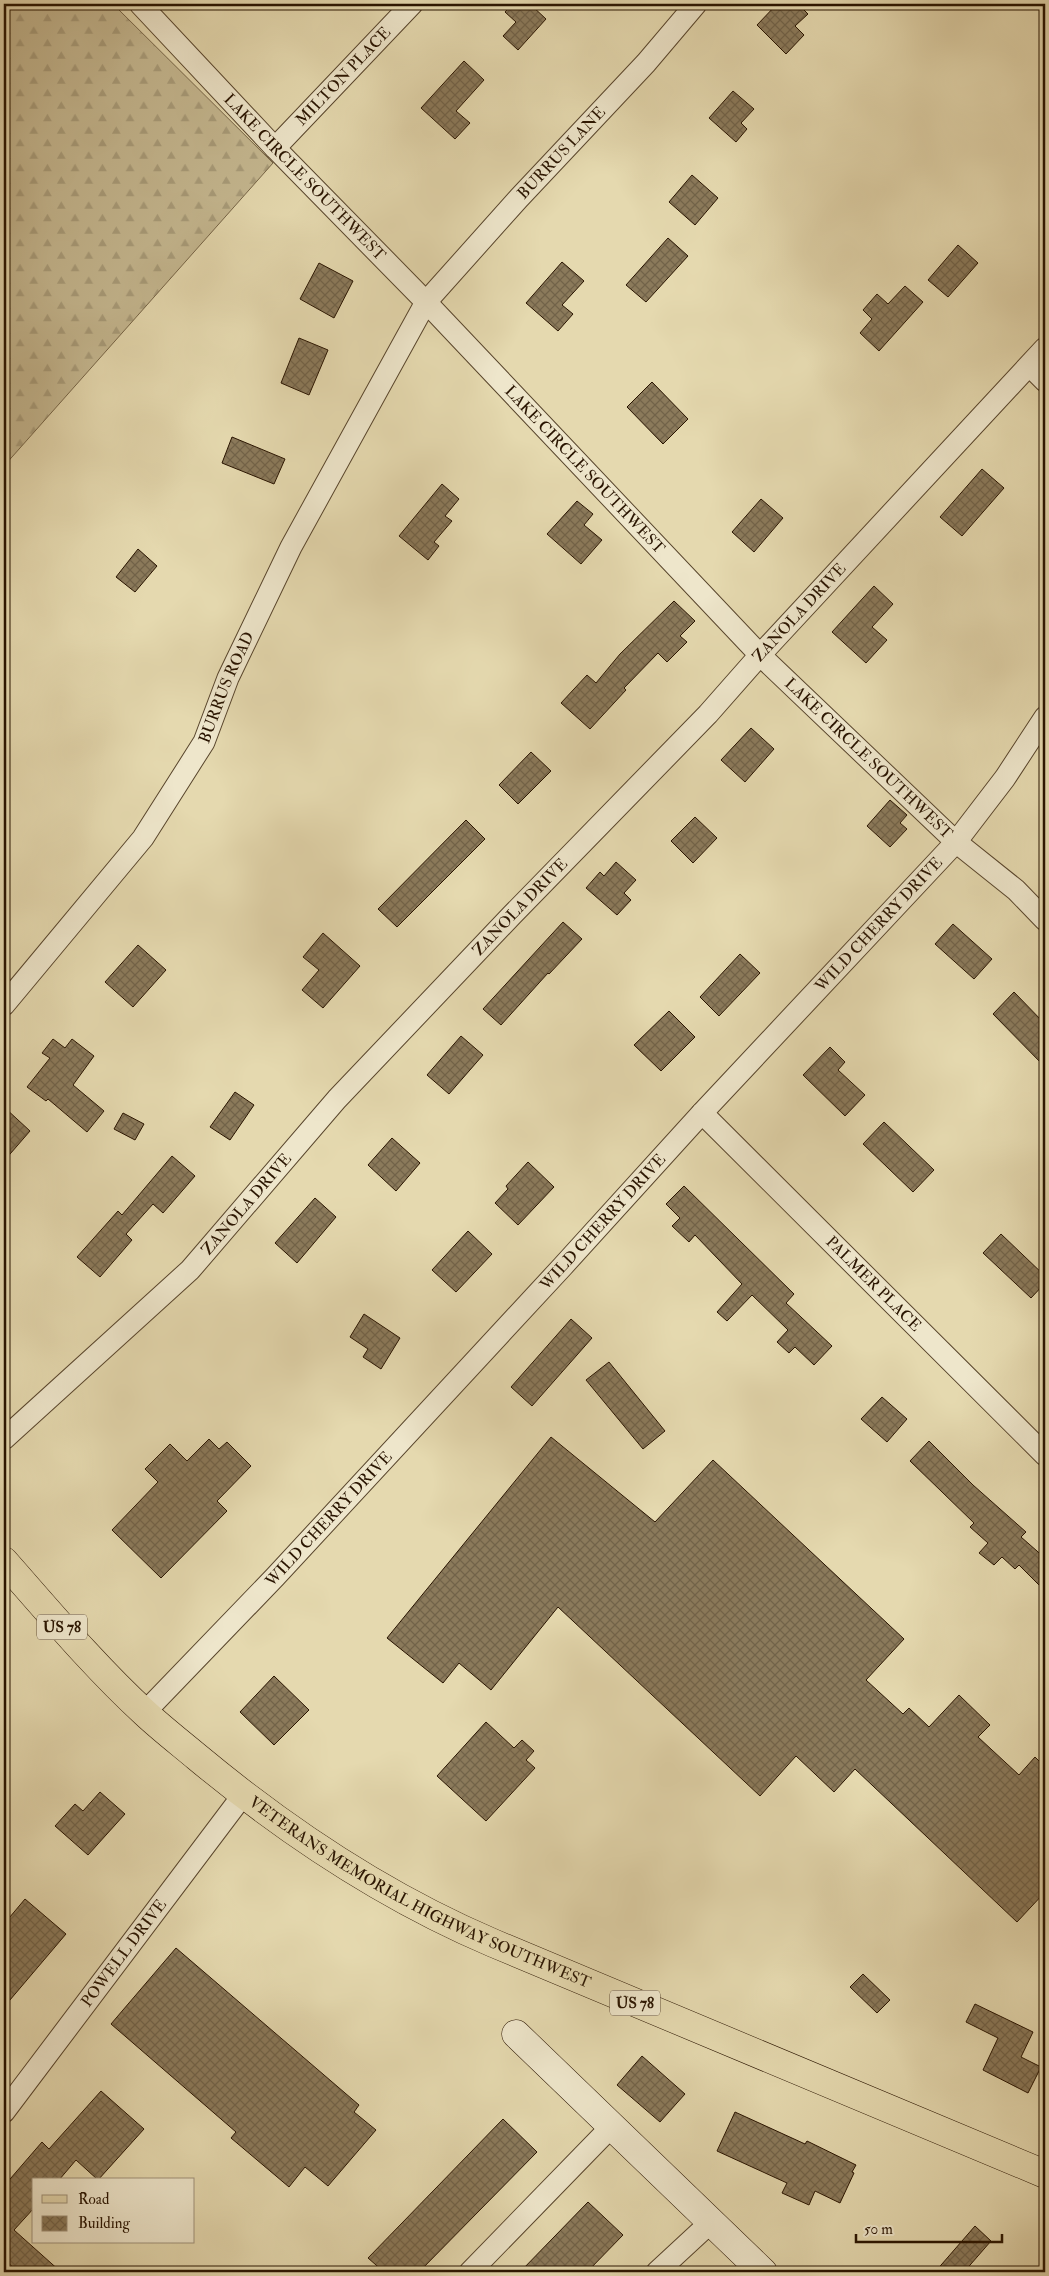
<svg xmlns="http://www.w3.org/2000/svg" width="1049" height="2276" font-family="'IM FELL Double Pica',serif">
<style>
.forest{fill:url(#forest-firs);stroke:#776648}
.building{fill:url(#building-cross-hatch);stroke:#291400}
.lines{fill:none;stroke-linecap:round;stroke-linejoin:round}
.street-casing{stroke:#58452c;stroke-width:23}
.secondary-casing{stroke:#291400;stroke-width:29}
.primary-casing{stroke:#291400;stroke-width:29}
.street{stroke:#eee6cb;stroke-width:21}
.secondary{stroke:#eee6cb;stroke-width:28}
.primary{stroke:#e5d9af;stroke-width:28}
.labels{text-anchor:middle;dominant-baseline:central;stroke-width:5;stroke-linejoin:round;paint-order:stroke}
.shield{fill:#eee6cb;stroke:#64533d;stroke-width:1}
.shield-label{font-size:15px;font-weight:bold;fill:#291400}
.street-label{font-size:16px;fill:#291400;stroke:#eee6cb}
</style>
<defs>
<pattern id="forest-firs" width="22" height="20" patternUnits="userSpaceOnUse" patternTransform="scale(1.25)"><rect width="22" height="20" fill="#c5b891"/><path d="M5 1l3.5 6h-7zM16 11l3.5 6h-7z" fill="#a99d7b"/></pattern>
<pattern id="building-cross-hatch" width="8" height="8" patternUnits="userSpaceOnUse" patternTransform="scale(1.25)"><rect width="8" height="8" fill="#8b7a5b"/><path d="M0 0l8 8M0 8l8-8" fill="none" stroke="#726349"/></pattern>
</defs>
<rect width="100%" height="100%" fill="#e5d9af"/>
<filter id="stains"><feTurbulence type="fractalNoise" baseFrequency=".004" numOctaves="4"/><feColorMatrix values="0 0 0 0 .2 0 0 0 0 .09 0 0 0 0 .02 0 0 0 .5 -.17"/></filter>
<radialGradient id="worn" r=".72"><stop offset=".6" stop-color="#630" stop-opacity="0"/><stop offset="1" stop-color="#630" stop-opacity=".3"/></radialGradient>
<!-- forest -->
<path class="forest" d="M4 4H113L273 163 4 466Z"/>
<!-- building -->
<g class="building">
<path d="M512 4H530L546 19 518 50 503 36 516 22 505 12Z"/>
<path d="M777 4H798L808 14 795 26 804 35 786 54 757 25Z"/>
<path d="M464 61 484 80 456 111 470 123 455 139 421 108Z"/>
<path d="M733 91 754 109 741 123 747 129 736 142 709 118Z"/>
<path d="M692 175 718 198 695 225 669 202Z"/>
<path d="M668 238 688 256 646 302 626 285Z"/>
<path d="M958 245 978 263 948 297 928 280Z"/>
<path d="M562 262 584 281 562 305 573 314 558 331 526 303Z"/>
<path d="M319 263 353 281 334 318 300 299Z"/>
<path d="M905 286 923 302 879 351 860 333 872 319 863 310 877 294 888 304Z"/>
<path d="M299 338 328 350 309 395 281 383Z"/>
<path d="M652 382 688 419 663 444 627 407Z"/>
<path d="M232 437 285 459 274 484 222 463Z"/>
<path d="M982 469 1004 488 962 536 940 517Z"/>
<path d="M442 484 459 499 445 516 452 521 434 542 439 546 428 560 399 536Z"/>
<path d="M761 499 783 518 754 552 732 532Z"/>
<path d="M577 501 593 514 584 525 602 540 581 564 547 534Z"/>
<path d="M138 549 157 566 135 592 116 577Z"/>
<path d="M874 586 893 604 872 627 887 640 866 663 832 632Z"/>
<path d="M674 601 695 621 680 636 687 642 667 662 658 653 624 688 626 690 590 729 561 703 587 675 596 683 620 654Z"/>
<path d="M751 728 774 749 745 782 721 760Z"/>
<path d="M531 752 551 771 518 804 499 785Z"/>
<path d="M890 800 907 815 900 823 907 829 890 847 867 826Z"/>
<path d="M695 817 717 838 693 863 671 841Z"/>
<path d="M466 820 485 839 397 927 378 909Z"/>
<path d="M616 862 636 880 624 893 631 900 617 915 586 888 600 872 604 876Z"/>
<path d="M563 922 582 939 549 974 548 973 501 1025 483 1009Z"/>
<path d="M953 924 992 959 974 979 935 944Z"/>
<path d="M323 933 360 966 323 1008 302 990 319 970 303 957Z"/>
<path d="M138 945 166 970 133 1007 105 982Z"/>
<path d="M740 954 760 973 719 1016 700 997Z"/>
<path d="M1014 992 1045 1024V1067L993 1014Z"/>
<path d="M669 1011 695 1037 661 1071 634 1045Z"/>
<path d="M461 1036 483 1055 449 1094 427 1075Z"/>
<path d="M53 1039 65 1048 72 1039 94 1056 73 1085 104 1111 87 1132 48 1099 46 1101 27 1087 50 1058 42 1053Z"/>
<path d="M830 1047 845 1062 838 1070 865 1095 845 1116 803 1075Z"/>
<path d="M235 1092 254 1105 230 1140 210 1127Z"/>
<path d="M4 1107 30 1131 4 1161Z"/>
<path d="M123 1113 144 1124 135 1140 114 1129Z"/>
<path d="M884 1122 934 1170 913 1192 863 1144Z"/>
<path d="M392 1138 420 1163 396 1191 368 1165Z"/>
<path d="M172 1156 195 1176 163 1213 153 1204 126 1234 132 1240 100 1277 77 1257 118 1211 122 1215Z"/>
<path d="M528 1162 554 1187 518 1225 495 1203 508 1189 506 1186Z"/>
<path d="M684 1186 794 1294 786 1303 832 1346 814 1365 795 1347 789 1353 777 1342 788 1330 752 1295 727 1321 717 1312 742 1284 695 1235 689 1242 672 1226 680 1218 666 1204Z"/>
<path d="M315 1198 336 1217 297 1263 275 1243Z"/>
<path d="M468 1231 492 1254 456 1292 432 1270Z"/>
<path d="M1001 1234 1045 1276V1283L1031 1298 983 1253Z"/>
<path d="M364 1314 400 1338 381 1369 363 1357 368 1349 350 1337Z"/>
<path d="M571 1319 592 1338 532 1406 511 1387Z"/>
<path d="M609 1362 665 1431 643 1449 586 1380Z"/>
<path d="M882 1397 907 1419 887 1442 861 1419Z"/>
<path d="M551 1437 655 1522 713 1460 904 1639 866 1680 903 1714 909 1708 929 1727 959 1695 990 1725 978 1737 1019 1775 1035 1757 1045 1767V1892L1017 1922 855 1769 834 1792 796 1756 760 1796 558 1607 491 1690 459 1663 443 1683 387 1638Z"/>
<path d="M209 1439 219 1449 227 1442 251 1466 217 1501 227 1511 161 1578 112 1530 158 1482 145 1469 170 1444 187 1461Z"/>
<path d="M929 1441 973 1485 1026 1532 1021 1537 1045 1558V1591L1019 1565 1015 1569 1002 1557 994 1565 979 1553 988 1543 970 1527 974 1523 910 1461Z"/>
<path d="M274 1676 309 1710 274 1745 240 1712Z"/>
<path d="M486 1722 514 1748 522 1740 534 1751 526 1760 535 1768 486 1821 437 1776Z"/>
<path d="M100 1792 125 1814 88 1855 55 1826 75 1804 83 1811Z"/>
<path d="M25 1899 66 1934 4 2007V1924Z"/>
<path d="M176 1948 359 2105 354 2112 376 2130 328 2186 305 2167 289 2187 231 2138 236 2132 111 2024Z"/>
<path d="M863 1974 890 2000 877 2013 850 1987Z"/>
<path d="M975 2004 1033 2032 1021 2057 1041 2067 1028 2093 983 2070 998 2038 966 2022Z"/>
<path d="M642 2056 685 2094 660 2122 617 2085Z"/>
<path d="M101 2091 144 2129 98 2180 76 2160 59 2180H34V2208L14 2230 61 2272H18L4 2259V2186L42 2142 49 2149Z"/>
<path d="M735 2112 805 2144 807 2141 856 2165 852 2172 854 2173 840 2203 815 2191 809 2205 782 2193 787 2183 717 2151Z"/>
<path d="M503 2119 537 2152 419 2272H384L368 2258Z"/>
<path d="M588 2202 623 2235 587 2272H520Z"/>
<path d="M975 2226 991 2241 964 2272H935Z"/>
</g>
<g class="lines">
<!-- street casing -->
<g class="street-casing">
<g id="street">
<path id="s1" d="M140 4 275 148 426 302 760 655 956 842 1016 890 1045 920"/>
<path id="s2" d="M275 148 412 4"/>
<path d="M1030 366 1045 381"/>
<path id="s3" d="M4 1005 143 838 204 742 228 678 291 547 426 302 519 198 646 63 696 4"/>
<path id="s4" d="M702 1113 1045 1455"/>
<path id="s5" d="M4 1439 190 1270 337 1099 512 915 708 714 760 655 1045 348"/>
<path id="s6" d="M144 1713 275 1577 563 1266 702 1113 956 842 1005 778 1045 717"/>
<path id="s7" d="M4 2112 243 1795"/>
<path d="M470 2272 612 2126"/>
<path d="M657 2272 711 2222"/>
</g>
</g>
<!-- secondary casing -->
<g class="secondary-casing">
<path id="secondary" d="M516 2034 763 2272"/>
</g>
<!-- primary casing -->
<g class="primary-casing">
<g id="primary">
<path id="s8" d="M4 1561C49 1612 94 1666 145 1713 161 1728 179 1742 197 1757 286 1831 385 1897 493 1943L1045 2174"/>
</g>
</g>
<!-- street -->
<use href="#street" class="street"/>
<!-- secondary -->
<use href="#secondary" class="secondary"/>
<!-- primary -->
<use href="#primary" class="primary"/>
</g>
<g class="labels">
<!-- shield labels -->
<g class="shield">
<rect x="37" y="1614.5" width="50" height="25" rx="4"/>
<rect x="610" y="1990.5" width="50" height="25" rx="4"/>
</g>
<g class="shield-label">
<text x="62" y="1627">US 78</text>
<text x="635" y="2003">US 78</text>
</g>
<!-- street labels -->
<g class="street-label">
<text stroke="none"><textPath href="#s2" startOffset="99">MILTON PLACE</textPath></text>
<text stroke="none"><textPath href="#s3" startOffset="1026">BURRUS LANE</textPath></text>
<text stroke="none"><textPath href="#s1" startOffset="239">LAKE CIRCLE SOUTHWEST</textPath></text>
<text stroke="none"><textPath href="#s1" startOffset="644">LAKE CIRCLE SOUTHWEST</textPath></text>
<text stroke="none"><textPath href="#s5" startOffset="1148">ZANOLA DRIVE</textPath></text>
<text stroke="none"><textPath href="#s3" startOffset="390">BURRUS ROAD</textPath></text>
<text stroke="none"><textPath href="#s1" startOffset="1049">LAKE CIRCLE SOUTHWEST</textPath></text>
<text stroke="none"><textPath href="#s5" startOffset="742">ZANOLA DRIVE</textPath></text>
<text stroke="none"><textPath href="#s6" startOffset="1078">WILD CHERRY DRIVE</textPath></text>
<text stroke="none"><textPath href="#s5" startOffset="338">ZANOLA DRIVE</textPath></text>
<text stroke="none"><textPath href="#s6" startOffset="672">WILD CHERRY DRIVE</textPath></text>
<text stroke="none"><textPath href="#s4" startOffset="242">PALMER PLACE</textPath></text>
<text stroke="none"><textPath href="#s6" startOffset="268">WILD CHERRY DRIVE</textPath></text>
<text stroke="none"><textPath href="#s8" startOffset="538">VETERANS MEMORIAL HIGHWAY SOUTHWEST</textPath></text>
<text stroke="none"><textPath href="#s7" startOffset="199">POWELL DRIVE</textPath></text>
</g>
</g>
<!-- margin -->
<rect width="1049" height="2276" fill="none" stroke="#e5d9af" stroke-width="20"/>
<rect x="5" y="5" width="1039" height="2266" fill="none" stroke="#291400" stroke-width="2.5"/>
<rect x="10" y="10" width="1029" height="2256" fill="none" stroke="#291400"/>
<!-- legend -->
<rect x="32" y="2178" width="162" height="65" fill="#eee6cb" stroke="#9f927a"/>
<rect x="42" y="2195" width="25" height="8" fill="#e5d9af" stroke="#9f927a"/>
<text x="78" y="2204" font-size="15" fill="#291400">Road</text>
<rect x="42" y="2216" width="25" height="15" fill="url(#building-cross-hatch)" stroke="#9f927a"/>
<text x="78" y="2228" font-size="15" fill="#291400">Building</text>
<!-- scale -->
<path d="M856 2234v8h146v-8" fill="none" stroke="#291400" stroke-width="2.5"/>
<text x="864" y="2234" font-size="15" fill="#291400" stroke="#eee6cb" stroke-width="4" paint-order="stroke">50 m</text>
<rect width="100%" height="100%" filter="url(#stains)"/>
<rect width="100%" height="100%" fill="url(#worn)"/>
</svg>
